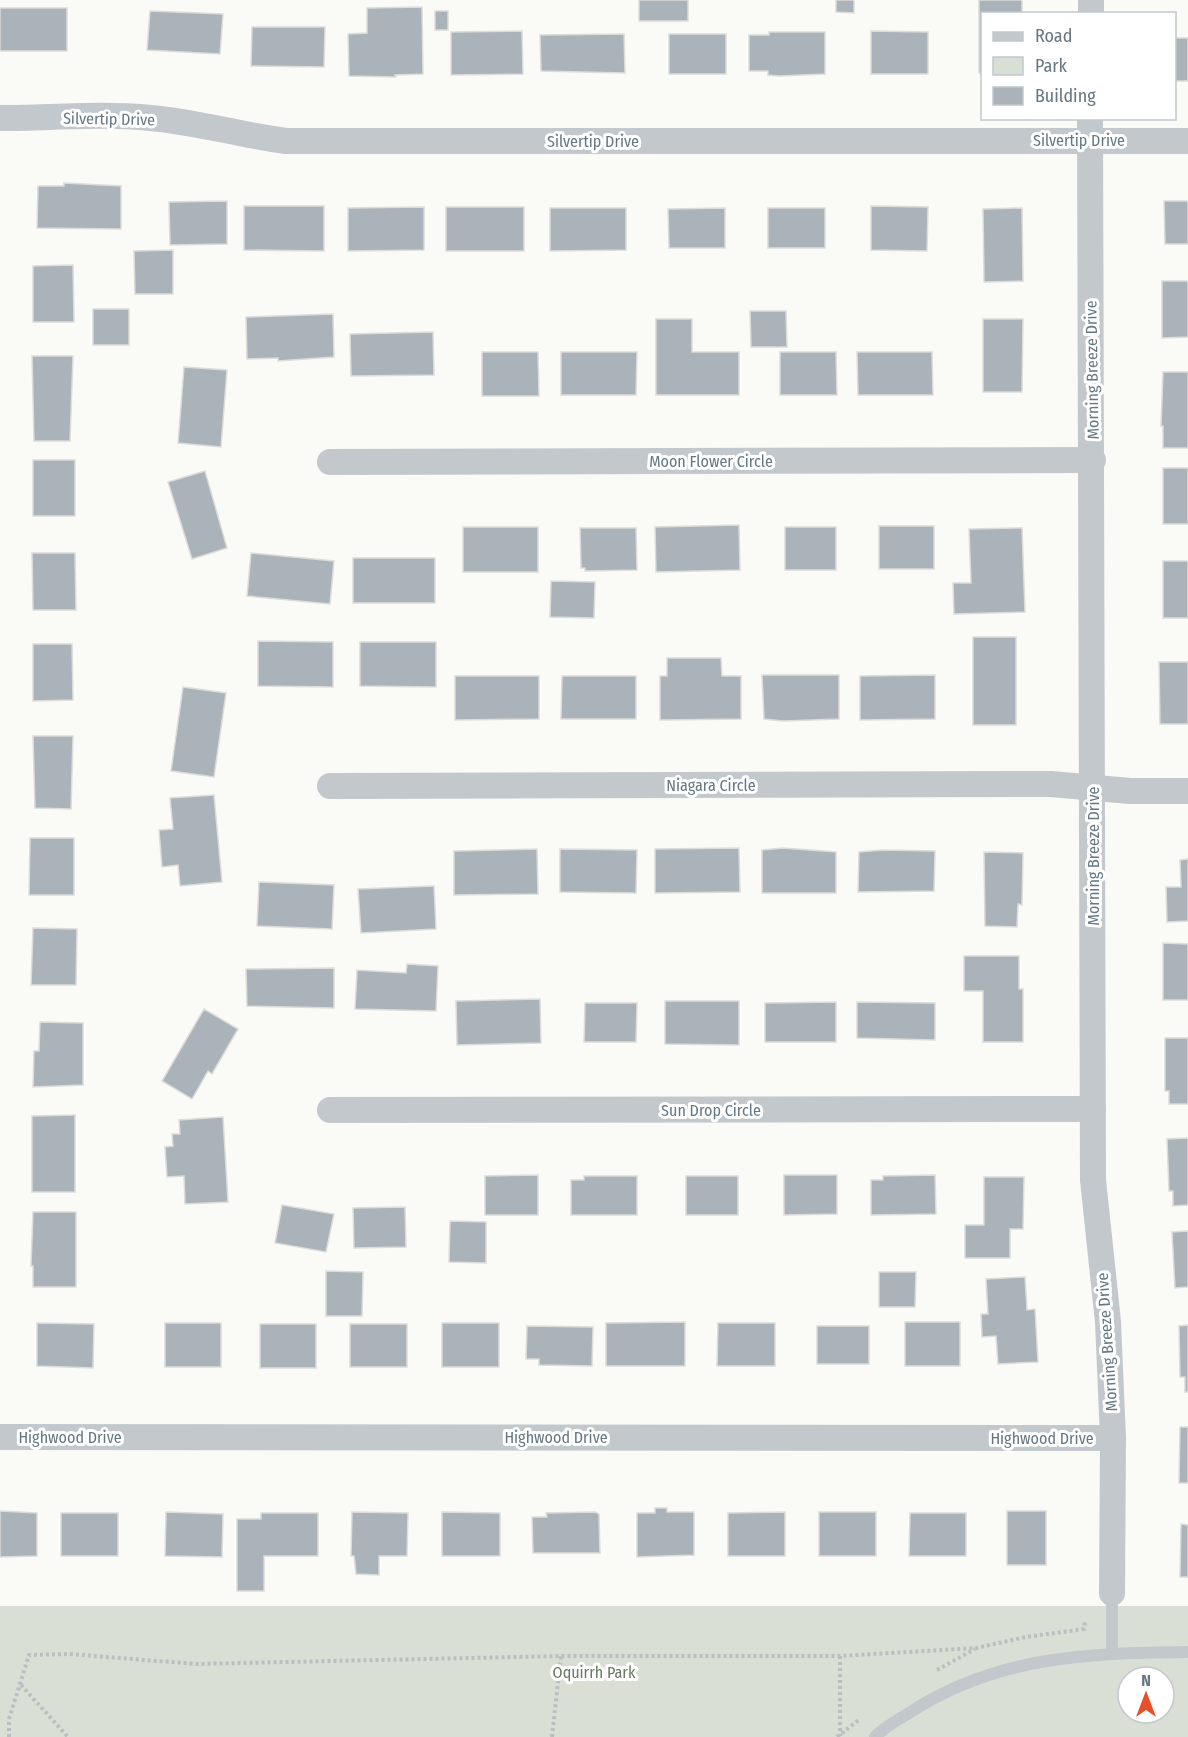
<svg xmlns="http://www.w3.org/2000/svg" width="1188" height="1737" font-family="'Fira Sans Condensed',sans-serif">
<style>
.green{fill:#dadfd6;fill-rule:evenodd}
.building{fill:#aab3b9;stroke:#dcdcd9;stroke-width:1.5}
.lines{fill:none;stroke-linecap:round;stroke-linejoin:round}
.path{stroke:#bbbfc2;stroke-width:4;stroke-dasharray:3 3;stroke-linecap:butt}
.service{stroke:#c3c8cc;stroke-width:12}
.minor{stroke:#c3c8cc;stroke-width:26}
.labels{text-anchor:middle;dominant-baseline:central;stroke-width:6;stroke-linejoin:round;paint-order:stroke}
.street-label{font-size:16px;fill:#647783;stroke:#fff}
.park-label{font-size:16px;fill:#687a63;stroke:#fff}
</style>
<rect width="100%" height="100%" fill="#fafaf7"/>
<!-- green -->
<path class="green" d="M0 1606H1188V1737H0ZM1128 1677H1164V1713H1128Z"/>
<!-- building -->
<g class="building">
<rect x="639" y="0" width="49" height="21"/>
<path d="M836 0H854V13L836 12Z"/>
<path d="M979 0H1022V14H982V73H979Z"/>
<path d="M422 7 423 74 395 75 396 77 349 76 348 34 367 33V8Z"/>
<rect x="0" y="8" width="67" height="43"/>
<path d="M150 11 223 14 220 54 147 50Z"/>
<rect x="435" y="11" width="13" height="19"/>
<path d="M252 27H325L324 67 251 66Z"/>
<path d="M522 31 523 74 451 75V32Z"/>
<path d="M871 31 928 32V74H871Z"/>
<path d="M769 32H825V74L779 76 768 75V71H749V35H769Z"/>
<path d="M624 34 625 73 541 71 540 35Z"/>
<rect x="669" y="34" width="57" height="40"/>
<rect x="1174" y="38" width="14" height="43"/>
<path d="M64 183 121 186V229L37 228 38 186H64Z"/>
<path d="M227 201V244L170 245 169 202Z"/>
<path d="M1164 201H1188V244H1165Z"/>
<path d="M244 206H324V251L244 250Z"/>
<path d="M871 206 928 207 927 251 871 250Z"/>
<path d="M424 207V250L348 251V208Z"/>
<rect x="446" y="207" width="78" height="44"/>
<path d="M550 208H626V250L550 251Z"/>
<path d="M725 208V248H669L668 209Z"/>
<rect x="768" y="208" width="57" height="40"/>
<path d="M1022 208 1023 281 984 282 983 209Z"/>
<path d="M173 250V294H135L134 251Z"/>
<path d="M73 265 74 322H33V266Z"/>
<path d="M1162 281H1188V337L1162 338Z"/>
<rect x="93" y="309" width="36" height="36"/>
<path d="M750 311H786L787 347H751Z"/>
<path d="M333 314 334 357 278 361V358L247 359 246 317Z"/>
<path d="M656 319H692V352H739V395H656Z"/>
<path d="M983 319H1023L1022 392H983Z"/>
<path d="M433 332 434 375 351 376 350 334Z"/>
<path d="M482 352H538L539 396H482Z"/>
<path d="M561 352H637L636 395H561Z"/>
<path d="M780 352H836L837 395H780Z"/>
<path d="M857 352H932L933 395H858Z"/>
<path d="M32 356H73L70 441H34Z"/>
<path d="M184 367 227 370 221 447 178 443Z"/>
<path d="M1163 372H1188V448H1163V426H1161Z"/>
<rect x="33" y="460" width="42" height="56"/>
<rect x="1163" y="468" width="25" height="56"/>
<path d="M205 471 227 548 192 559 168 482Z"/>
<path d="M739 525 740 570 656 572 655 527Z"/>
<rect x="879" y="526" width="55" height="43"/>
<rect x="463" y="527" width="75" height="45"/>
<rect x="785" y="527" width="51" height="43"/>
<path d="M580 528H636L637 570 585 571V568H581Z"/>
<path d="M1022 528 1025 612 954 614 953 583H971L969 529Z"/>
<path d="M32 553H75L76 610H33Z"/>
<path d="M251 553 334 561 330 604 247 596Z"/>
<rect x="353" y="558" width="82" height="45"/>
<rect x="1163" y="561" width="25" height="57"/>
<path d="M551 581 595 582 594 618 550 617Z"/>
<rect x="973" y="637" width="43" height="88"/>
<path d="M258 641 333 642V687L258 686Z"/>
<path d="M360 642H436V687L360 686Z"/>
<path d="M33 644H72L73 700 33 701Z"/>
<path d="M667 658H721L722 676H741V719L660 720V676H667Z"/>
<path d="M1159 662H1188V724H1160Z"/>
<path d="M762 675H839V719L783 721 764 719Z"/>
<path d="M935 675V719L860 720V676Z"/>
<path d="M455 676H539V719L455 720Z"/>
<path d="M562 676H636V719H561Z"/>
<path d="M183 687 226 693 214 777 171 771Z"/>
<path d="M33 736H73L71 809 35 808Z"/>
<path d="M214 795 222 882 180 886 178 865 162 867 159 830 173 829 170 798Z"/>
<path d="M30 838H74V895H29Z"/>
<path d="M739 848 740 892 655 893V849Z"/>
<path d="M783 848 836 852V893H762V850Z"/>
<path d="M537 849 538 894 454 895V851Z"/>
<path d="M560 849 637 850 636 893 560 892Z"/>
<path d="M883 850 935 851 934 891 858 892 859 852Z"/>
<path d="M984 852 1023 853 1022 905 1018 904 1017 927 985 926Z"/>
<path d="M1188 859V921L1167 922 1166 887H1181L1180 860Z"/>
<path d="M259 882 334 885 332 929 257 926Z"/>
<path d="M434 886 436 929 361 933 358 889Z"/>
<path d="M33 928 77 929 76 985H31Z"/>
<path d="M1163 943 1188 944V1000H1163Z"/>
<path d="M964 956H1019V989H1023V1042H983V991H964Z"/>
<path d="M407 964 438 966 436 1011 355 1009 357 970 406 973Z"/>
<path d="M334 968V1008L247 1006 246 969Z"/>
<path d="M540 999 541 1043 457 1045 456 1001Z"/>
<path d="M665 1001H739V1045L665 1044Z"/>
<path d="M836 1002V1042H765V1003Z"/>
<path d="M857 1002 935 1003V1040L857 1038Z"/>
<path d="M585 1003H637L636 1042H584Z"/>
<path d="M204 1009 238 1029 212 1074 208 1071 192 1099 162 1081Z"/>
<path d="M40 1022 83 1023V1085L33 1087 34 1051H39Z"/>
<path d="M1165 1038H1188V1104H1169V1091H1165Z"/>
<path d="M75 1115V1192H32V1116Z"/>
<path d="M223 1117 228 1202 185 1204 184 1176 167 1177 165 1147 173 1146 172 1134H180L179 1120Z"/>
<path d="M1188 1138V1205L1173 1206V1191H1169L1167 1139Z"/>
<path d="M538 1175V1215H485V1176Z"/>
<path d="M784 1175H837V1214L784 1215Z"/>
<path d="M935 1175 936 1214 871 1215V1180H883V1176Z"/>
<path d="M584 1176H637V1215H571V1180H584Z"/>
<rect x="686" y="1176" width="52" height="39"/>
<path d="M984 1177H1024L1023 1229H1010V1258H965V1225H984Z"/>
<path d="M282 1205 334 1214 326 1252 275 1243Z"/>
<path d="M405 1207 406 1247 354 1248 353 1208Z"/>
<path d="M33 1212H76V1287H33V1266H31Z"/>
<path d="M450 1221 486 1222V1263L449 1262Z"/>
<path d="M1188 1231V1287L1175 1288 1172 1232Z"/>
<path d="M326 1271 363 1272 362 1316H326Z"/>
<path d="M879 1272H916L915 1307H879Z"/>
<path d="M1025 1277 1027 1310 1035 1309 1038 1362 998 1364 996 1336 982 1337 981 1314H988L986 1279Z"/>
<path d="M685 1322V1366H606V1323Z"/>
<rect x="905" y="1322" width="55" height="44"/>
<path d="M37 1323 94 1324 93 1368 37 1366Z"/>
<rect x="165" y="1323" width="56" height="44"/>
<rect x="442" y="1323" width="57" height="44"/>
<path d="M718 1323H775V1366H717Z"/>
<rect x="260" y="1324" width="56" height="44"/>
<rect x="350" y="1324" width="57" height="43"/>
<path d="M1188 1325V1392H1185V1377H1180L1179 1326Z"/>
<path d="M527 1326 593 1327 592 1366 539 1365V1359H526Z"/>
<rect x="817" y="1326" width="52" height="38"/>
<path d="M1180 1427H1188V1483H1179Z"/>
<path d="M655 1508H667V1512H694V1555L637 1557V1513H655Z"/>
<path d="M0 1511 37 1513V1556L0 1557Z"/>
<rect x="1007" y="1511" width="39" height="54"/>
<path d="M166 1512 223 1514 222 1557 165 1556Z"/>
<path d="M352 1512 408 1513 407 1556H379V1575L356 1574 354 1556H351Z"/>
<path d="M442 1512 500 1513V1556H442Z"/>
<path d="M595 1512 599 1514 600 1553H533L532 1517H547L546 1513Z"/>
<path d="M785 1512V1556H728V1513Z"/>
<rect x="819" y="1512" width="57" height="44"/>
<rect x="61" y="1513" width="57" height="43"/>
<path d="M261 1513H318V1556H264V1591H237V1519H261Z"/>
<path d="M910 1513H966V1556H909Z"/>
<path d="M1181 1524 1188 1525V1577H1180Z"/>
</g>
<g class="lines">
<!-- path -->
<g class="path">
<path d="M840 1656V1736"/>
<path d="M937 1670 975 1649"/>
<path d="M21 1685 68 1737"/>
<path d="M9 1737V1719L29 1655 69 1654 196 1664 561 1656H840L976 1648 1026 1637 1084 1629 1085 1622"/>
<path d="M552 1737 561 1656"/>
<path d="M837 1737 860 1719"/>
</g>
<!-- service -->
<g class="service">
<path d="M1112 1653V1593"/>
<path d="M875 1737C884 1727 898 1720 909 1713 996 1656 1088 1653 1188 1652"/>
</g>
<!-- minor -->
<g class="minor">
<path d="M1091 14V0"/>
<path d="M0 118C50 118 102 113 151 118 197 122 240 135 286 141H1188"/>
<path d="M1090 118 1093 1180 1108 1322 1113 1438 1112 1593"/>
<path d="M330 462 1093 460"/>
<path d="M330 786 1051 784 1130 791H1188"/>
<path d="M330 1110 1093 1109"/>
<path d="M0 1437 1113 1438"/>
</g>
</g>
<g class="labels">
<!-- street labels -->
<g class="street-label">
<text transform="translate(109 119) rotate(1)">Silvertip Drive</text>
<text x="1079" y="140">Silvertip Drive</text>
<text x="593" y="141">Silvertip Drive</text>
<text transform="translate(1092 370) rotate(-91)">Morning Breeze Drive</text>
<text x="711" y="461">Moon Flower Circle</text>
<text x="711" y="785">Niagara Circle</text>
<text transform="translate(1093 856) rotate(-90)">Morning Breeze Drive</text>
<text x="711" y="1110">Sun Drop Circle</text>
<text transform="translate(1107 1342) rotate(-94)">Morning Breeze Drive</text>
<text x="70" y="1437">Highwood Drive</text>
<text x="556" y="1437">Highwood Drive</text>
<text x="1042" y="1438">Highwood Drive</text>
</g>
<!-- park labels -->
<g class="park-label">
<text x="594" y="1672">Oquirrh Park</text>
</g>
</g>
<!-- legend -->
<rect x="981" y="12" width="195" height="108" fill="#ffffff" stroke="#c1c9cd" stroke-width="1.5"/>
<rect x="993" y="32" width="30" height="9" fill="#c3c8cc" stroke="#c1c9cd" stroke-width="1.5"/>
<text x="1035" y="42" font-size="18" fill="#647783">Road</text>
<rect x="993" y="57" width="30" height="18" fill="#dadfd6" stroke="#c1c9cd" stroke-width="1.5"/>
<text x="1035" y="72" font-size="18" fill="#647783">Park</text>
<rect x="993" y="87" width="30" height="18" fill="#aab3b9" stroke="#c1c9cd" stroke-width="1.5"/>
<text x="1035" y="102" font-size="18" fill="#647783">Building</text>
<!-- north arrow -->
<g transform="translate(1146 1695)"><circle r="28" fill="#ffffff" stroke="#c1c9cd" stroke-width="1.5"/>
<path d="M0-4.5L10 22L0 15L-10 22Z" fill="#e84e29"/>
<text y="-9" font-size="16" font-weight="bold" text-anchor="middle" fill="#647783">N</text>
</g>
</svg>
